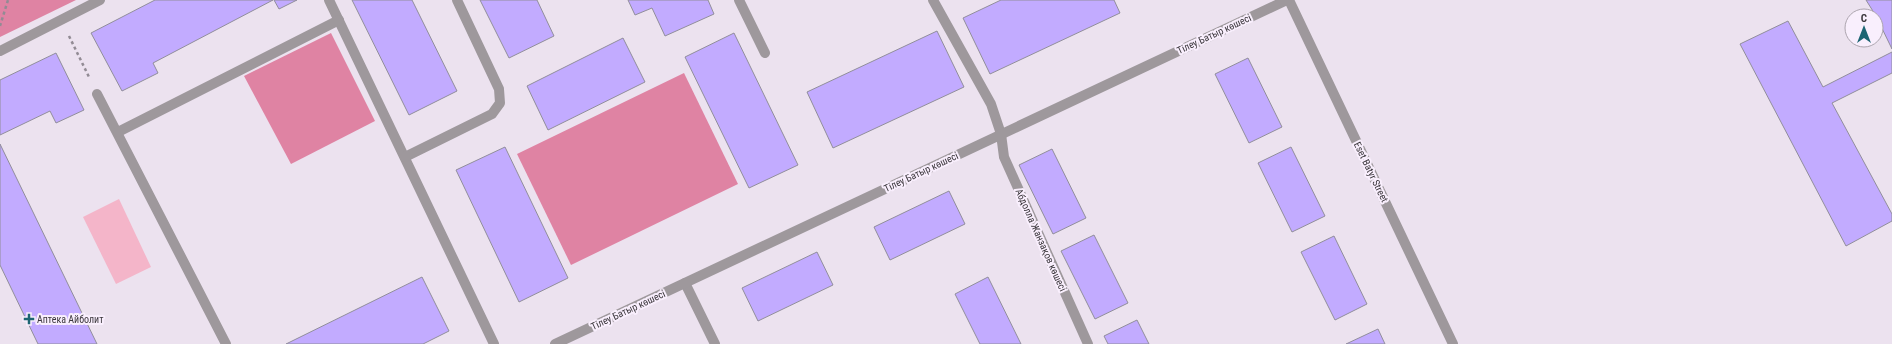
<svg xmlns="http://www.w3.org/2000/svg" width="1892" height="344" font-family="'Roboto Condensed',sans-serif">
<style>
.green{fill:#f4b5c9}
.forest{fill:#df83a3}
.building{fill:#c2abff;stroke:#918e9b}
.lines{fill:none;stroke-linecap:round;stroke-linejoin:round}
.path{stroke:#928b94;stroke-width:2.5;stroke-dasharray:3 3;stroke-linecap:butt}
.service{stroke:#9e989c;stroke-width:10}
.minor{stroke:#9e989c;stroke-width:10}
.tertiary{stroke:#9e989c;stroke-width:10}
.poi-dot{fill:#1d6573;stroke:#f9effd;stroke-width:1.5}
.labels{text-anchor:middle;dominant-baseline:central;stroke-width:4;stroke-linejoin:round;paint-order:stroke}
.street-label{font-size:10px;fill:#3a363b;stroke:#f9effd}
.poi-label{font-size:10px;fill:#3a363b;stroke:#f9effd;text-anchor:start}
</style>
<rect width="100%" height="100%" fill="#ece2ef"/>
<!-- green -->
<path class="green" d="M119 199 151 267 116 284 83 217Z"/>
<!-- forest -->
<g class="forest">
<path d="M0 0H76L0 37Z"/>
<path d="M331 33 375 121 291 164 244 76Z"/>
<path d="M684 73 738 184 571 265 517 154Z"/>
</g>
<!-- building -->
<g class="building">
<path d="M155 0H273L153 63 158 73 122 91 91 33Z"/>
<path d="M274 0H297L279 9Z"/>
<path d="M352 0H412L457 91 409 115Z"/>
<path d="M480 0H537L554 36 509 58Z"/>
<path d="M628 0H708L714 14 665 36 652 8 635 15Z"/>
<path d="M1001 0H1114L1120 13 990 74 963 18Z"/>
<path d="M1866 0H1892V49L1876 16Z"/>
<path d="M1788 21 1823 87 1892 52V73L1832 103 1892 214V221L1846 246 1740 44Z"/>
<path d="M937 31 964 87 833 148 807 92Z"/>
<path d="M734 33 798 165 749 188 685 57Z"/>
<path d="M623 38 645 82 548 130 527 86Z"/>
<path d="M56 53 84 110 56 123 50 111 0 135V80Z"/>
<path d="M1248 58 1282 127 1249 143 1215 74Z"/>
<path d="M0 144 97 344H38L0 265Z"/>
<path d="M505 147 568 278 519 302 456 170Z"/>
<path d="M1291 147 1325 216 1292 232 1258 163Z"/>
<path d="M1052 149 1086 218 1053 234 1019 165Z"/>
<path d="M949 191 965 224 890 260 874 227Z"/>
<path d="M1094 235 1128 303 1095 319 1061 251Z"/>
<path d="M1334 236 1367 304 1335 320 1301 252Z"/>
<path d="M817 252 833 285 758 321 742 288Z"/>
<path d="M422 277 449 331 423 344H286Z"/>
<path d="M988 277 1021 344H980L955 294Z"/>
<path d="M1137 320 1149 344H1108L1104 336Z"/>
<path d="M1378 329 1385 344H1346Z"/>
</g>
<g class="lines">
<!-- path -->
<g class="path">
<path d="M0 26 8 0"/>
<path d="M69 36 89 77"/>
</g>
<!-- service -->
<g class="service">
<path d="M329 0 494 344"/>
<path d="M739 0 765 53"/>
<path d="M933 0 991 104 1001 134"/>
<path d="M97 94 226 344"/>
<path d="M118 132 339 20"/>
<path d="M405 157 492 114 500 103 499 89 457 0"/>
</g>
<!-- minor -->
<g class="minor">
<path d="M0 51 100 0"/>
<path d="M1001 134 1004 157 1088 344"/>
<path d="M685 283 715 344"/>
</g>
<!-- tertiary -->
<g class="tertiary">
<path d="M1289 0 1453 344"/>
<path d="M555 344 1287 0"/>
</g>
</g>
<!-- markers -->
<path class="poi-dot" d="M27 313h4v4h4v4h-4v4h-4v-4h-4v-4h4z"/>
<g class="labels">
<!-- street labels -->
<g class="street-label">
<text transform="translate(1214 34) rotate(-25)">Тілеу Батыр көшесі</text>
<text transform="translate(921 172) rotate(-25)">Тілеу Батыр көшесі</text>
<text transform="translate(1371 172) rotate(64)">Eset Batyr Street</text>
<text transform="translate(1041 240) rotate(66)">Абдолла Жанзақов көшесі</text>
<text transform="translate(628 310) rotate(-25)">Тілеу Батыр көшесі</text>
</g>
<!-- poi labels -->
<g class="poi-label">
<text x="37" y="319">Аптека Айболит</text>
</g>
</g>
<!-- north arrow -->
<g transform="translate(1864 28)"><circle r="19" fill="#f9effd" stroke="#ada5af"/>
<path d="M0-3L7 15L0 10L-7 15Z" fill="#1d6573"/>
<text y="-6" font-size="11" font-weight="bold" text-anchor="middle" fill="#3a363b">С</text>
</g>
</svg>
